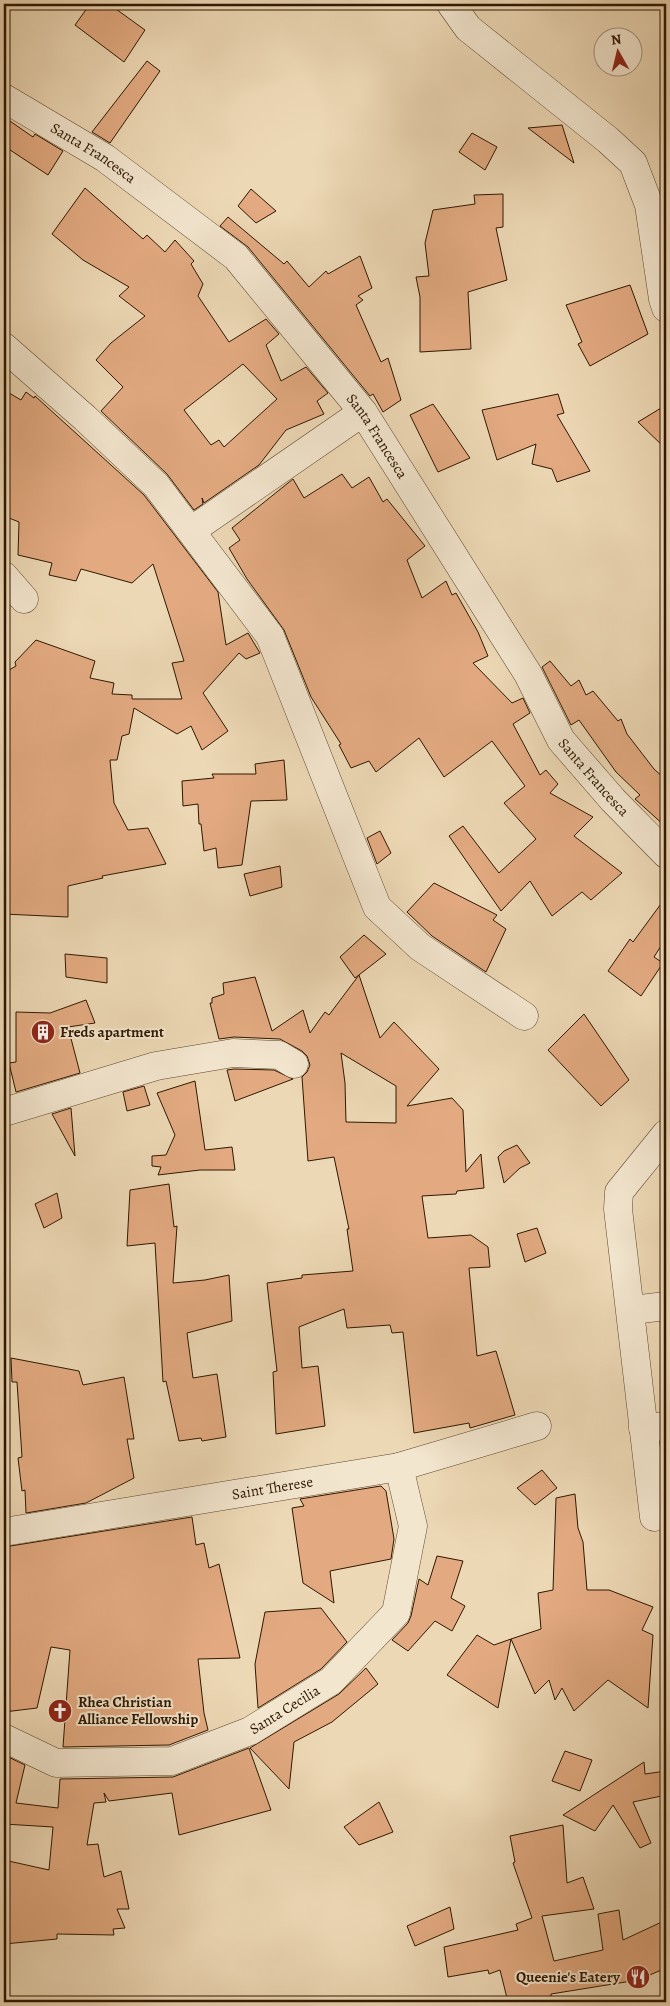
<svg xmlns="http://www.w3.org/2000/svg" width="670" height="2006" font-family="Alegreya,serif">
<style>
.building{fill:#e3aa81;stroke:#2e1700;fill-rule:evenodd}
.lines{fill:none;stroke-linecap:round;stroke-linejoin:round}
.minor-casing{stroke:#5e472d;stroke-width:29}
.minor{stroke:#f3e6cf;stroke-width:28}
.labels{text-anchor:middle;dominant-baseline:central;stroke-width:4;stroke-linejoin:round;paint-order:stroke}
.street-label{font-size:15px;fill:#2e1700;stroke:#f3e6cf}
.poi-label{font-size:15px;font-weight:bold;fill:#2e1700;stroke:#f3e6cf;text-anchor:start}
</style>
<rect width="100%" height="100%" fill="#edd8b5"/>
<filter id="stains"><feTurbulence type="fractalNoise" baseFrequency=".004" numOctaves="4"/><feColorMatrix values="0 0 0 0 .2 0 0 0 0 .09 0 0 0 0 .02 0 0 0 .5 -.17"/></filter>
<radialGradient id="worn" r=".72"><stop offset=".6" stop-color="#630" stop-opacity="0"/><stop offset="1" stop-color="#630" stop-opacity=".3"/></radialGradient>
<!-- building -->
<g class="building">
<path d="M90 4H109L145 30 124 62 75 25Z"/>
<path d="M147 61 160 71 110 143 92 132Z"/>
<path d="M4 117 33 137 35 134 63 151 48 175 4 146Z"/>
<path d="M562 125 574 163 528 128Z"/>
<path d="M472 133 497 147 485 170 459 152Z"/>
<path d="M85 188 143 239 147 235 165 252 175 240 194 261 191 264 203 284 198 296 229 342 266 319 279 334 266 345 281 381 306 367 328 393 317 401 324 414 286 430 259 465 204 503 202 498 203 504 194 510 167 474 101 411 123 387 96 360 111 343 145 316 119 296 129 287 83 260 52 234ZM243 364 277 399 224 447 219 440 211 445 184 410Z"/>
<path d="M251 189 276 211 256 223 238 206Z"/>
<path d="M503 194V227L496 228 507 280 468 292 471 349 420 352V297L416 277 429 276 425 243 433 210 475 204 474 195Z"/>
<path d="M228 217 284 264 287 261 309 287 326 271 328 274 360 256 372 288 358 296 363 300 356 305 381 362 388 358 401 400 383 412 373 394 370 396 248 247 220 226Z"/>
<path d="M630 285 648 334 590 366 578 344 582 342 566 305Z"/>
<path d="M4 390 21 400 26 392 34 398 35 396 144 495 218 592 226 645 248 633 260 653 246 659 239 653 203 693 228 731 202 750 191 726 177 734 134 708 129 734 122 736 117 760H110L114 803 128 830 148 828 166 864 102 876 103 878 68 886V917L4 914V736L8 701 4 698V673L16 666 15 662 36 640 95 661 90 678 114 683 112 694 132 695V699H182L172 663 184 661 153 564 132 583 81 569 76 581 49 575 52 563 18 555 19 522 4 516Z"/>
<path d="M558 394 564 413 557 415 590 471 557 482 552 469 532 464 536 444 497 460 482 410Z"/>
<path d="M433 404 470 458 438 472 410 415Z"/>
<path d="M666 405V449L638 422Z"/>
<path d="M342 474 352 488 369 477 383 502 387 499 425 546 407 560 422 598 446 581 452 595 456 593 478 632 488 656 473 663 512 703 523 698 530 713 513 724 540 775 546 770 558 784 550 793 593 817 574 836 622 873 591 900 582 892 552 916 530 881 501 911 449 836 463 826 499 873 536 839 504 803 525 786 492 741 444 777 419 738 376 772 369 761 351 768 339 745 341 744 311 697 284 630 247 579 229 548 240 540 232 528 293 479 304 498Z"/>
<path d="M550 661 571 686 579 680 586 695 593 691 618 721 621 719 627 734 654 769 666 780V827L635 799 640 795 616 772 579 720 571 725 542 667Z"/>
<path d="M284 760 287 800 251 801 242 865 218 868 216 848 204 851 201 824H199L198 804 183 806 182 781 214 778 212 774H256L255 764Z"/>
<path d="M380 831 391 853 377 864 367 838Z"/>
<path d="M280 866 282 887 250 896 244 874Z"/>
<path d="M434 883 497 915 493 920 506 929 486 972 432 936 407 912Z"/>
<path d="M666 897V938L654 957 663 963 641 996 608 971 630 939 633 942Z"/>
<path d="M364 935 386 954 355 978 340 957Z"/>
<path d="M65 954 107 958V983L66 977Z"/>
<path d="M359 975 380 1038 394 1022 439 1069 407 1106 452 1098 463 1110 466 1172 481 1154 484 1188 457 1191 456 1194 422 1196 428 1238 471 1235 488 1247 490 1267 469 1268 477 1356 496 1351 515 1415 470 1428 469 1423 414 1433 403 1332 392 1333 390 1325 347 1328 344 1309 299 1327 302 1368 318 1366 325 1426 276 1434 273 1372 277 1371 267 1283 302 1278V1275L353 1271 347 1229H349L334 1157 308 1161 302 1077 307 1072 310 1065 307 1056 302 1051 280 1039 234 1037 219 1039 210 1003H212V998L224 994 223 983 255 977 272 1031 303 1010 310 1033 325 1012 329 1015ZM341 1053 396 1086V1123L346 1122 345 1083Z"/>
<path d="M86 1000 95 1023 68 1027 80 1073 16 1092 9 1063 16 1062V1012L50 1013Z"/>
<path d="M584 1014 629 1080 601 1106 548 1050Z"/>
<path d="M234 1069 274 1070 293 1079 235 1101 227 1070Z"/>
<path d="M195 1081 205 1150 232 1147 235 1170H200L158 1175 161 1167 152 1166V1156L166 1155 175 1135 157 1093Z"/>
<path d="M144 1086 150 1105 127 1111 123 1092Z"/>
<path d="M71 1108 75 1156 52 1114Z"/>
<path d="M517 1145 530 1163 520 1168 504 1183 498 1157 504 1151Z"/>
<path d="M169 1184 174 1227 177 1226 173 1283 205 1280 229 1275 232 1321 187 1333 193 1378 217 1374 226 1437 202 1441 201 1438 179 1441 166 1381 163 1382 155 1243 127 1246 130 1190Z"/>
<path d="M57 1193 62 1218 44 1228 35 1204Z"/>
<path d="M537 1228 546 1253 525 1262 517 1234Z"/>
<path d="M11 1358 79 1371 83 1385 124 1377 134 1439H127L134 1478 86 1503 26 1513 25 1490 22 1491 18 1458 22 1457 17 1382H12Z"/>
<path d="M542 1470 557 1488 535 1505 517 1488Z"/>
<path d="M381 1486 386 1491 394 1539 391 1559 330 1571 334 1603 303 1583 292 1508 304 1506 300 1499Z"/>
<path d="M575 1494 578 1528 583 1542 587 1590H609L653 1607 642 1630 653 1635 648 1708 608 1680 574 1711 562 1688 555 1700 549 1680 535 1694 511 1639 541 1629 538 1593 553 1590 556 1498Z"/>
<path d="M192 1517 196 1545 204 1543 209 1568 219 1564 240 1658 198 1659 204 1713 208 1730 169 1745 63 1747 70 1650 51 1647 37 1708 4 1712V1547Z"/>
<path d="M437 1556 463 1561 451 1598 465 1606 452 1631 435 1621 408 1651 392 1640 408 1623 411 1616 419 1579 428 1585Z"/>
<path d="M321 1608 347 1642 321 1669 258 1708 255 1664 265 1612Z"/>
<path d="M477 1635 494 1645 511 1639 498 1708 447 1675Z"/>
<path d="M366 1668 378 1684 332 1722 294 1742 289 1789 250 1748 339 1694Z"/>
<path d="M249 1748 271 1810 179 1835 172 1793 109 1801 104 1793 106 1802 94 1803 87 1845 98 1844 104 1877 121 1871 129 1909H117L125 1928 113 1929 114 1935 57 1934V1939L4 1944V1860L49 1870 53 1827 4 1824V1755L25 1765 16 1803 58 1808 60 1779 173 1777Z"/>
<path d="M565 1751 592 1760 580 1791 552 1781Z"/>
<path d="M644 1762 645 1774 666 1771V1795L633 1802 651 1843 640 1848 613 1805 595 1831 563 1815Z"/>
<path d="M379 1802 393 1832 359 1845 344 1827Z"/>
<path d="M563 1825 567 1883 583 1877 594 1909 542 1916 554 1961 603 1950 598 1914 619 1910 623 1940 666 1920V1968L638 1980 551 1994 552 2002H508L500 1970 489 1974 488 1970 448 1977 444 1947 518 1930 516 1924 532 1918 513 1863 515 1862 510 1836Z"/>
<path d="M450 1907 454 1929 415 1946 407 1926Z"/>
</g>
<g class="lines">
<!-- minor casing -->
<g class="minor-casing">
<g id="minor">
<path d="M451 4 468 28 608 140 633 163 649 205 663 299 666 308"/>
<path id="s1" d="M4 98 105 158 236 257 363 412 528 674 561 740 613 800 666 854"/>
<path d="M4 347 85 418 156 485 270 636 377 907 420 947 524 1016"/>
<path d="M192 530 363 412"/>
<path d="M4 576 24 599"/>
<path d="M4 1112 156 1066 233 1053 279 1055 294 1064"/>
<path d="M632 1310 666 1306"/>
<path d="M643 1428 666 1426"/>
<path d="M654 1517 618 1209 619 1192 666 1134"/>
<path id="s2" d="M4 1532 399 1467 537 1426"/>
<path id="s3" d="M4 1738 56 1763 172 1761 250 1731 331 1681 396 1613 413 1526 399 1467"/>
</g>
</g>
<!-- minor -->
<use href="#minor" class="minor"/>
</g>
<!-- icons -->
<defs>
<g id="building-disc" transform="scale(1.25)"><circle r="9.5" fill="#8f2418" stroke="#f3e6cf"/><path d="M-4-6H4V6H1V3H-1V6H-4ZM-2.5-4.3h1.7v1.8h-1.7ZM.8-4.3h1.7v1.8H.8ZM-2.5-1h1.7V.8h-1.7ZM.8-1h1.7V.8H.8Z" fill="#fff"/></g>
<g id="church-disc" transform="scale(1.25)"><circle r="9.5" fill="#8f2418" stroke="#f3e6cf"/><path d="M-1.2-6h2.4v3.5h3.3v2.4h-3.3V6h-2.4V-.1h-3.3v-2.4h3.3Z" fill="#fff"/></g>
<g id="restaurant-disc" transform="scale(1.25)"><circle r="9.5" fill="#8f2418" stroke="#f3e6cf"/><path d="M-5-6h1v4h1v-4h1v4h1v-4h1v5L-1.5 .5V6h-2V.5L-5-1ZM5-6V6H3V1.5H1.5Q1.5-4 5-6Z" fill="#fff"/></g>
</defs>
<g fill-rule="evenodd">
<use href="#building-disc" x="43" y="1032"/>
<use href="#church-disc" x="60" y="1711"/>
<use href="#restaurant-disc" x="638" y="1977"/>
</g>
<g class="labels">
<!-- street labels -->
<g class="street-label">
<text stroke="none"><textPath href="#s1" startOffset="105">Santa Francesca</textPath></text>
<text stroke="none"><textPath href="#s1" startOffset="510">Santa Francesca</textPath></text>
<text stroke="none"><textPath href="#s1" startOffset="915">Santa Francesca</textPath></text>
<text stroke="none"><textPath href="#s2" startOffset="272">Saint Therese</textPath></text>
<text stroke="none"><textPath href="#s3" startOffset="298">Santa Cecilia</textPath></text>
</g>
<!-- poi labels -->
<g class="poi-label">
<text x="60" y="1032">Freds apartment</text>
<text x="78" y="1702">Rhea Christian<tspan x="78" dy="17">Alliance Fellowship</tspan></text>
<text x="620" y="1977" text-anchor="end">Queenie's Eatery</text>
</g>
</g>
<!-- margin -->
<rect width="670" height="2006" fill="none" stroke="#edd8b5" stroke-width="20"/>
<rect x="5" y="5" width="660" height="1996" fill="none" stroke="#2e1700" stroke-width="2.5"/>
<rect x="10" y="10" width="650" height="1986" fill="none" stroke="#2e1700"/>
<!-- north arrow -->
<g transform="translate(618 52) rotate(352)"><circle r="24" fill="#f3e6cf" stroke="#a4937c"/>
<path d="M0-4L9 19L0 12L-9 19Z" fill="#8f2418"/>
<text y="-8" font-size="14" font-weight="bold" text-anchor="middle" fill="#2e1700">N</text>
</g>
<rect width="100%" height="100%" filter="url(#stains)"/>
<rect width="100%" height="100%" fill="url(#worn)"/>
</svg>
